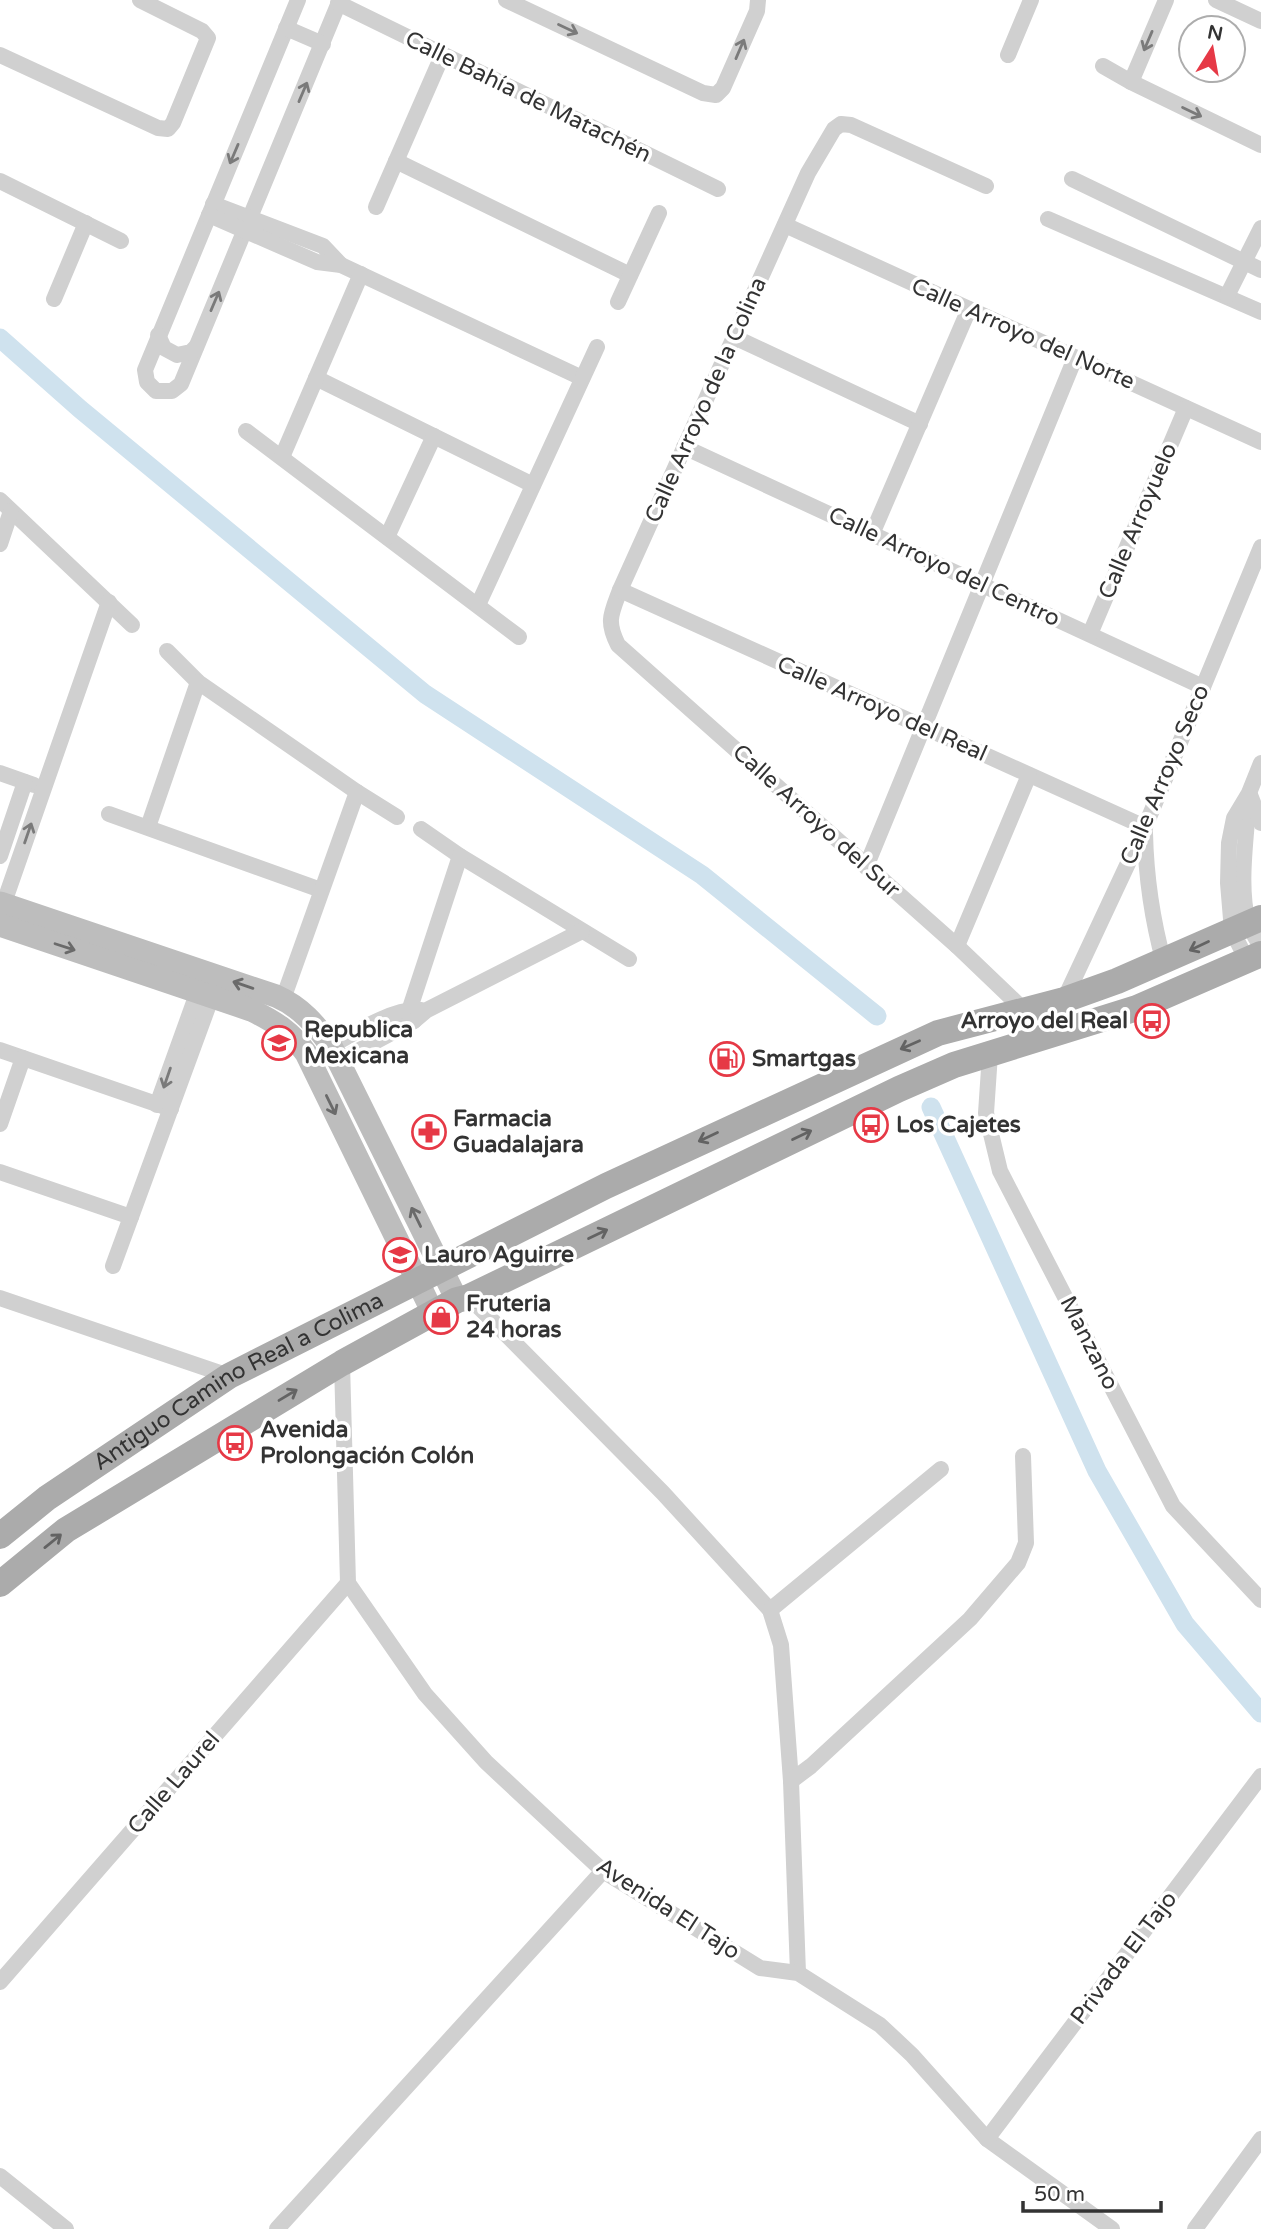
<svg xmlns="http://www.w3.org/2000/svg" width="1261" height="2229" font-family="'Varela Round',sans-serif">
<style>
.lines{fill:none;stroke-linecap:round;stroke-linejoin:round}
.canal{stroke:#cfe2ee;stroke-width:19}
.street{stroke:#d0d0d0;stroke-width:16}
.secondary{stroke:#bdbdbd;stroke-width:23}
.primary{stroke:#ababab;stroke-width:26}
.oneway{stroke:#7a7a7a}
.oneway2{stroke:#636363}
.oneway3{stroke:#6a6a6a}
.labels{text-anchor:middle;dominant-baseline:central;stroke-width:7;stroke-linejoin:round;paint-order:stroke}
.street-label{font-size:23px;fill:#333;stroke:#fff}
.poi-label{font-size:23px;font-weight:bold;fill:#333;stroke:#fff;text-anchor:start}
</style>
<rect width="100%" height="100%" fill="#fff"/>
<g class="lines">
<!-- canal -->
<g class="canal">
<path d="M0 338 80 409 425 694 702 875 877 1016"/>
<path d="M931 1107 1097 1471 1185 1624 1261 1713"/>
</g>
<!-- street -->
<g class="street">
<path d="M298 0 145 370 147 382 156 391H172L181 384 340 0"/>
<path d="M506 0 703 93 716 95 723 88 757 11 758 0"/>
<path d="M1216 0 1261 21"/>
<path d="M338 3 718 189"/>
<path d="M286 28 323 44"/>
<path d="M0 55 158 128 168 129 173 123 208 38 202 31 140 0"/>
<path d="M1008 55 1031 0"/>
<path d="M1103 66 1131 82 1261 145"/>
<path d="M1131 82 1166 0"/>
<path d="M396 161 630 275"/>
<path d="M1072 179 1261 270"/>
<path d="M0 181 121 241"/>
<path d="M986 186 851 125 841 124 834 129 808 173 620 590C611 614 606 621 618 645L957 946 1025 1011"/>
<path d="M213 204 323 246 341 265"/>
<path d="M376 207 442 56"/>
<path d="M209 215 317 262 341 265 582 378"/>
<path d="M1048 219 1261 312"/>
<path d="M785 225 1261 442"/>
<path d="M1227 296 1261 228"/>
<path d="M54 299 86 223"/>
<path d="M618 302 659 213"/>
<path d="M158 335 164 348 177 355 191 352 196 347"/>
<path d="M734 337 920 424"/>
<path d="M316 378 533 485"/>
<path d="M246 431 519 637"/>
<path d="M684 447 1203 687"/>
<path d="M282 457 361 274"/>
<path d="M0 500 132 625"/>
<path d="M872 534 969 309"/>
<path d="M387 537 434 436"/>
<path d="M0 544 11 511"/>
<path d="M620 590 1145 827"/>
<path d="M478 605 597 347"/>
<path d="M1090 634 1186 408"/>
<path d="M167 651 198 682 357 792 397 817"/>
<path d="M0 773 34 785"/>
<path d="M1249 795C1247 834 1238 885 1248 922 1250 930 1257 939 1261 947"/>
<path d="M1250 795 1261 823"/>
<path d="M109 814 321 890"/>
<path d="M148 827 198 682"/>
<path d="M421 829 460 856 629 959"/>
<path d="M1145 833C1146 878 1152 919 1164 963"/>
<path d="M0 856 25 782"/>
<path d="M866 867 1075 358"/>
<path d="M0 914 109 602"/>
<path d="M957 946 1029 775"/>
<path d="M1247 960 1232 931 1228 883 1229 843 1234 818 1249 793 1261 763"/>
<path d="M283 999 357 792"/>
<path d="M1064 1000 1145 827 1261 547"/>
<path d="M414 1021 410 1008 460 856"/>
<path d="M331 1046C354 1033 395 1007 421 1010"/>
<path d="M0 1050 171 1109"/>
<path d="M990 1054 986 1113 1000 1171 1173 1506 1261 1600"/>
<path d="M339 1061 414 1021 427 1010 582 931"/>
<path d="M157 1105 198 991"/>
<path d="M0 1124 23 1058"/>
<path d="M0 1172 131 1217"/>
<path d="M113 1266 212 996"/>
<path d="M469 1297 663 1493 770 1610 781 1645 791 1781 798 1973"/>
<path d="M0 1298 229 1376"/>
<path d="M342 1363 348 1583 425 1694 486 1762 603 1871 760 1968 798 1973 880 2025 912 2055 987 2139 1112 2229"/>
<path d="M770 1610 941 1469"/>
<path d="M791 1781 811 1766 970 1619 1018 1563 1026 1543 1023 1456"/>
<path d="M0 1982 348 1583"/>
<path d="M987 2139 1261 1776"/>
<path d="M0 2176 66 2229"/>
<path d="M277 2229 603 1871"/>
<path d="M1195 2229 1261 2139"/>
</g>
<!-- secondary -->
<g class="secondary">
<path d="M0 903 276 996C301 1007 316 1025 331 1046L457 1300"/>
<path d="M0 925 251 1010C274 1021 291 1032 306 1053L433 1313"/>
</g>
<!-- primary -->
<g class="primary">
<path id="s1" d="M0 1536 47 1498 229 1376 606 1186 938 1033 1064 1000 1117 981 1261 918"/>
<path d="M0 1584 66 1530 342 1363 457 1300 469 1297 899 1089 954 1065 1137 1008 1261 954"/>
</g>
</g>
<!-- one-way arrows -->
<defs><path id="oneway-shaft" d="M-6 0H5M1.5-3L5.5 0L1.5 3" fill="none" stroke-width="1.6" stroke-linecap="round" stroke-linejoin="round" transform="scale(1.75)"/></defs>
<g class="oneway">
<use href="#oneway-shaft" transform="translate(568 29) rotate(25)"/>
<use href="#oneway-shaft" transform="translate(1148 41) rotate(113)"/>
<use href="#oneway-shaft" transform="translate(740 49) rotate(-67)"/>
<use href="#oneway-shaft" transform="translate(303 92) rotate(-67)"/>
<use href="#oneway-shaft" transform="translate(1192 112) rotate(26)"/>
<use href="#oneway-shaft" transform="translate(234 154) rotate(113)"/>
<use href="#oneway-shaft" transform="translate(215 301) rotate(-67)"/>
<use href="#oneway-shaft" transform="translate(28 833) rotate(-71)"/>
<use href="#oneway-shaft" transform="translate(167 1078) rotate(109)"/>
</g>
<g class="oneway2">
<use href="#oneway-shaft" transform="translate(1199 946) rotate(155)"/>
<use href="#oneway-shaft" transform="translate(910 1045) rotate(156)"/>
<use href="#oneway-shaft" transform="translate(802 1135) rotate(-26)"/>
<use href="#oneway-shaft" transform="translate(708 1137) rotate(155)"/>
<use href="#oneway-shaft" transform="translate(598 1234) rotate(-26)"/>
<use href="#oneway-shaft" transform="translate(288 1395) rotate(-31)"/>
<use href="#oneway-shaft" transform="translate(53 1541) rotate(-39)"/>
</g>
<g class="oneway3">
<use href="#oneway-shaft" transform="translate(65 947) rotate(18)"/>
<use href="#oneway-shaft" transform="translate(243 985) rotate(-161)"/>
<use href="#oneway-shaft" transform="translate(331 1105) rotate(64)"/>
<use href="#oneway-shaft" transform="translate(416 1217) rotate(-116)"/>
</g>
<!-- icons -->
<defs>
<g id="bus-ring" transform="scale(1.75)"><circle r="9.5" fill="#fff" stroke="#e63946" stroke-width="1.5"/><path d="M-5-6H5V4H4V6H2V4H-2V6H-4V4H-5ZM-3.5-4V0h7V-4ZM-3.5 1.2v1.5H-2V1.2ZM2 1.2v1.5H3.5V1.2Z" fill="#e63946"/></g>
<g id="school-ring" transform="scale(1.75)"><circle r="9.5" fill="#fff" stroke="#e63946" stroke-width="1.5"/><path d="M0-5L7-2L0 1L-7-2ZM-4 1L0 2.5L4 1V4Q0 6-4 4Z" fill="#e63946"/></g>
<g id="fuel-ring" transform="scale(1.75)"><circle r="9.5" fill="#fff" stroke="#e63946" stroke-width="1.5"/><path d="M-5.5-6h7V0h2V4h1.3V-2.5L3-4.5l.8-.8L6-3V5H2.5V1h-1V6h-7ZM-4.2-4.7v3.2H.2V-4.7Z" fill="#e63946"/></g>
<g id="pharmacy-ring" transform="scale(1.75)"><circle r="9.5" fill="#fff" stroke="#e63946" stroke-width="1.5"/><path d="M-2-6h4v4h4v4h-4v4h-4v-4h-4v-4h4Z" fill="#e63946"/></g>
<g id="shop-ring" transform="scale(1.75)"><circle r="9.5" fill="#fff" stroke="#e63946" stroke-width="1.5"/><path d="M-5-2.5h2.3a2.7 3.5 0 0 1 5.4 0H5L5.5 6h-11ZM-1.5-2.5h3a1.5 2.3 0 0 0-3 0Z" fill="#e63946"/></g>
</defs>
<g fill-rule="evenodd">
<use href="#bus-ring" x="1152" y="1021"/>
<use href="#school-ring" x="279" y="1043"/>
<use href="#fuel-ring" x="727" y="1059"/>
<use href="#bus-ring" x="871" y="1125"/>
<use href="#pharmacy-ring" x="429" y="1132"/>
<use href="#school-ring" x="400" y="1255"/>
<use href="#shop-ring" x="441" y="1317"/>
<use href="#bus-ring" x="235" y="1443"/>
</g>
<g class="labels">
<!-- street labels -->
<g class="street-label">
<text transform="translate(528 97) rotate(26)">Calle Bahía de Matachén</text>
<text transform="translate(1023 334) rotate(24)">Calle Arroyo del Norte</text>
<text transform="translate(706 400) rotate(-66)">Calle Arroyo de la Colina</text>
<text transform="translate(1138 521) rotate(-67)">Calle Arroyuelo</text>
<text transform="translate(944 567) rotate(25)">Calle Arroyo del Centro</text>
<text transform="translate(882 709) rotate(24)">Calle Arroyo del Real</text>
<text transform="translate(1165 775) rotate(-67)">Calle Arroyo Seco</text>
<text transform="translate(816 821) rotate(42)">Calle Arroyo del Sur</text>
<text transform="translate(1089 1343) rotate(63)">Manzano</text>
<text stroke="none"><textPath href="#s1" startOffset="285">Antiguo Camino Real a Colima</textPath></text>
<text transform="translate(174 1783) rotate(-49)">Calle Laurel</text>
<text transform="translate(668 1909) rotate(33)">Avenida El Tajo</text>
<text transform="translate(1124 1958) rotate(-53)">Privada El Tajo</text>
</g>
<!-- poi labels -->
<g class="poi-label">
<text x="1128" y="1021" text-anchor="end">Arroyo del Real</text>
<text x="304" y="1030">Republica<tspan x="304" dy="26">Mexicana</tspan></text>
<text x="752" y="1059">Smartgas</text>
<text x="453" y="1119">Farmacia<tspan x="453" dy="26">Guadalajara</tspan></text>
<text x="896" y="1125">Los Cajetes</text>
<text x="424" y="1255">Lauro Aguirre</text>
<text x="466" y="1304">Fruteria<tspan x="466" dy="26">24 horas</tspan></text>
<text x="260" y="1430">Avenida<tspan x="260" dy="26">Prolongación Colón</tspan></text>
</g>
</g>
<!-- north arrow -->
<g transform="translate(1212 49) rotate(11)"><circle r="33" fill="#ffffff" stroke="#adadad" stroke-width="2"/>
<path d="M0-5L12 26L0 18L-12 26Z" fill="#e63946"/>
<text y="-10" font-size="19" font-weight="bold" text-anchor="middle" fill="#333333">N</text>
</g>
<!-- scale -->
<path d="M1023 2201v10h138v-10" fill="none" stroke="#333333" stroke-width="3.5"/>
<text x="1034" y="2201" font-size="21" fill="#333333" stroke="#ffffff" stroke-width="5" paint-order="stroke">50 m</text>
</svg>
